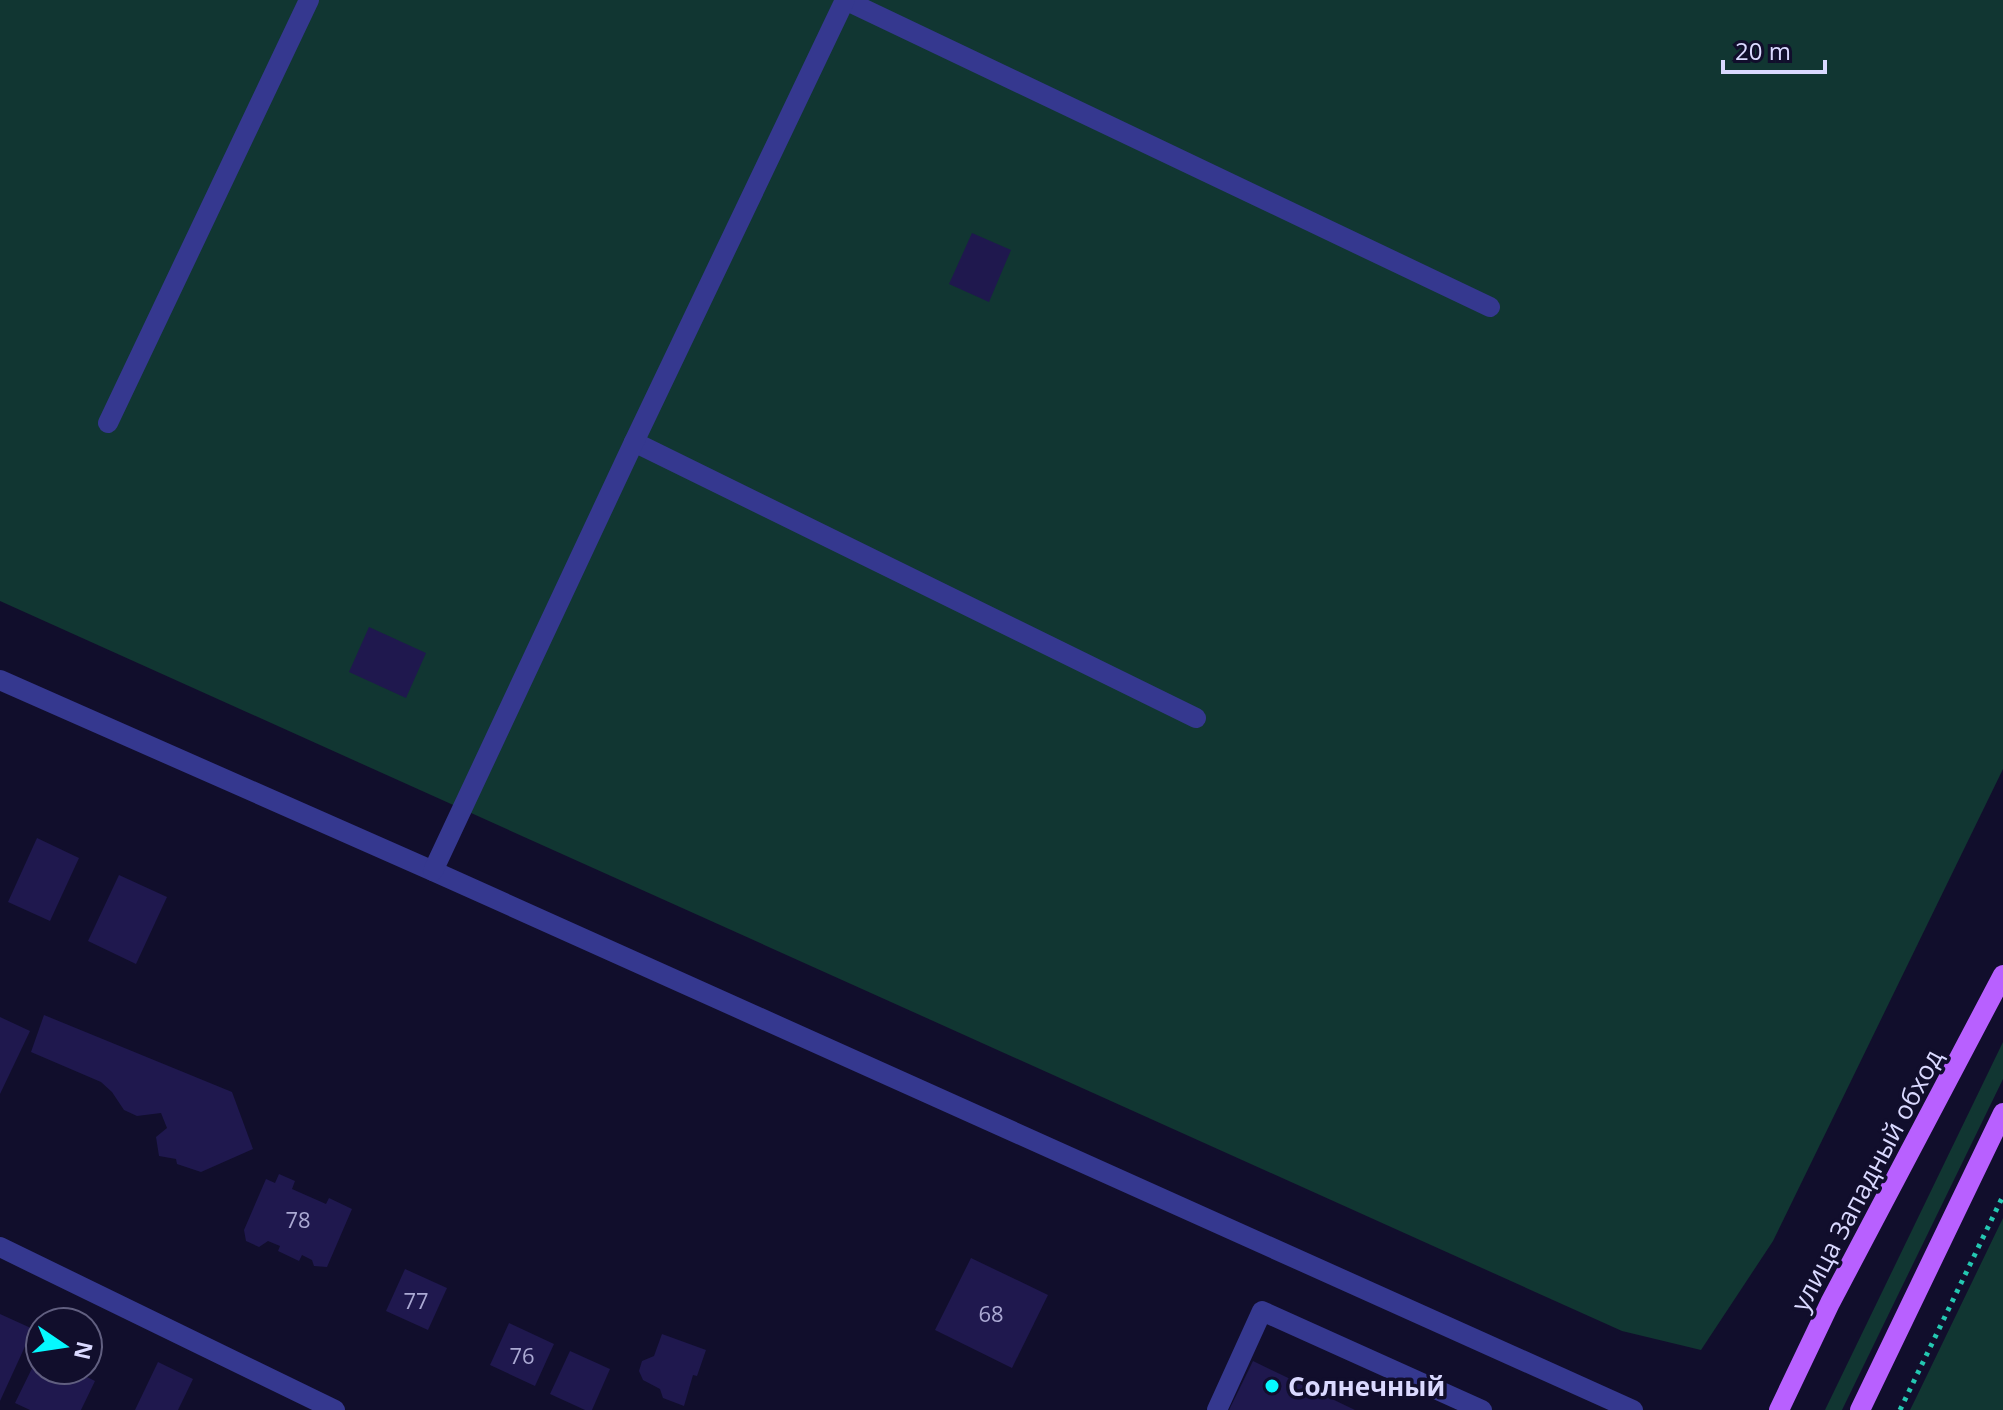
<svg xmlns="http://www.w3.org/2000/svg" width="2003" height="1410" font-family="'Open Sans',sans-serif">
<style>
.green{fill:#113632}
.building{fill:#1f184e}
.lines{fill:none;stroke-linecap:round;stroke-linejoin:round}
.path{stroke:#24c8b2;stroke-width:5;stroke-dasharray:4 6;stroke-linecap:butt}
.minor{stroke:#35388f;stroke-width:20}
.major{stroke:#b860ff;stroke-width:20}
.poi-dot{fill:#05f9ff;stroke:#110e2c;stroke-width:3}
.labels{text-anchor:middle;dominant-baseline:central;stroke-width:7;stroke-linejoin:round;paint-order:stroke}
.number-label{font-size:22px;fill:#aba9d3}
.street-label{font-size:26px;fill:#dad9ff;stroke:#110e2c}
.poi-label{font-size:26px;font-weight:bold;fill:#dad9ff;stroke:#110e2c;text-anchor:start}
</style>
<rect width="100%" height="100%" fill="#110e2c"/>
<!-- green -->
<g class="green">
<path d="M0 0H2003V769L1773 1241 1701 1350 1622 1331 0 601Z"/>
<path d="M2003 1042V1079L1842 1410H1825Z"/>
<path d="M2003 1218V1410H1910L1916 1398Z"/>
</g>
<!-- building -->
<g class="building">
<path d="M972 233 1011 250 989 302 949 284Z"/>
<path d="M369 627 426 653 406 698 349 672Z"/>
<path d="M37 838 79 858 50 921 8 902Z"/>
<path d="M119 875 167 897 136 964 88 941Z"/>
<path d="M44 1015 232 1092 253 1149 201 1172 177 1164 176 1159 159 1156 156 1137 167 1128 161 1113 137 1116 124 1110 112 1092 101 1082 31 1052Z"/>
<path d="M0 1017 30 1031 0 1094Z"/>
<path d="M279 1174 295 1181 292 1189 326 1204 329 1198 352 1209 327 1267 314 1266 312 1260 302 1255 299 1261 278 1251 280 1246 268 1241 259 1247 246 1241 244 1230 266 1179 275 1183Z"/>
<path d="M971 1258 1048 1295 1012 1368 935 1330Z"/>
<path d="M405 1269 447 1288 428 1330 386 1311Z"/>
<path d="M0 1314 33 1329 0 1401Z"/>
<path d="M509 1323 554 1344 535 1386 490 1365Z"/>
<path d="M662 1334 706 1350 697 1376 693 1375 684 1406 663 1398 660 1389 643 1380 639 1371 642 1361 654 1356Z"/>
<path d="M570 1351 610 1369 592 1410H585L550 1394Z"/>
<path d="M40 1352V1370H73L95 1381 81 1410H30L15 1403Z"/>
<path d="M1253 1361 1355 1410H1229Z"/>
<path d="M158 1362 193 1379 178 1410H135Z"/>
</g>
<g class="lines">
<!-- path -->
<path class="path" d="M1900 1410 2003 1196"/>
<!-- minor -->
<g class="minor">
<path d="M845 0 1490 307"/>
<path d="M108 423 309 0"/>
<path d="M634 442 1196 718"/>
<path d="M0 680 433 871 1633 1410"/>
<path d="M433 871 634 442 845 0"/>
<path d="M0 1247 335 1410"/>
<path d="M1217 1410 1262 1311 1482 1410"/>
</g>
<!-- major -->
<g class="major">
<path d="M1779 1410 1830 1303 2003 975"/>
<path d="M1860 1410 2003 1113"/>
</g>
</g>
<!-- markers -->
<circle class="poi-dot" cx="1272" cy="1386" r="8"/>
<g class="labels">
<!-- number labels -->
<g class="number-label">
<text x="298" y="1219">78</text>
<text x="416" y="1300">77</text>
<text x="991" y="1313">68</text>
<text x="522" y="1355">76</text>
</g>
<!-- street labels -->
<g class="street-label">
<text transform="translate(1866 1180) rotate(-62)">улица Западный обход</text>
</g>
<!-- poi labels -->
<g class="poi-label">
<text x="1288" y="1386">Солнечный</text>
</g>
</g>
<!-- north arrow -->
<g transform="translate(64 1346) rotate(103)"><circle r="38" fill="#110e2c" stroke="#615f80" stroke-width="2"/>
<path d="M0-6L14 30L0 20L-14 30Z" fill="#05f9ff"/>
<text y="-12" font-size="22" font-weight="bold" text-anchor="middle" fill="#dad9ff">N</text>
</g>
<!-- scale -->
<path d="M1723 60v12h102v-12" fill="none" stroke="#dad9ff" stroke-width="4"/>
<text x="1735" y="60" font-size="24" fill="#dad9ff" stroke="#110e2c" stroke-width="6" paint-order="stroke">20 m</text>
</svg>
